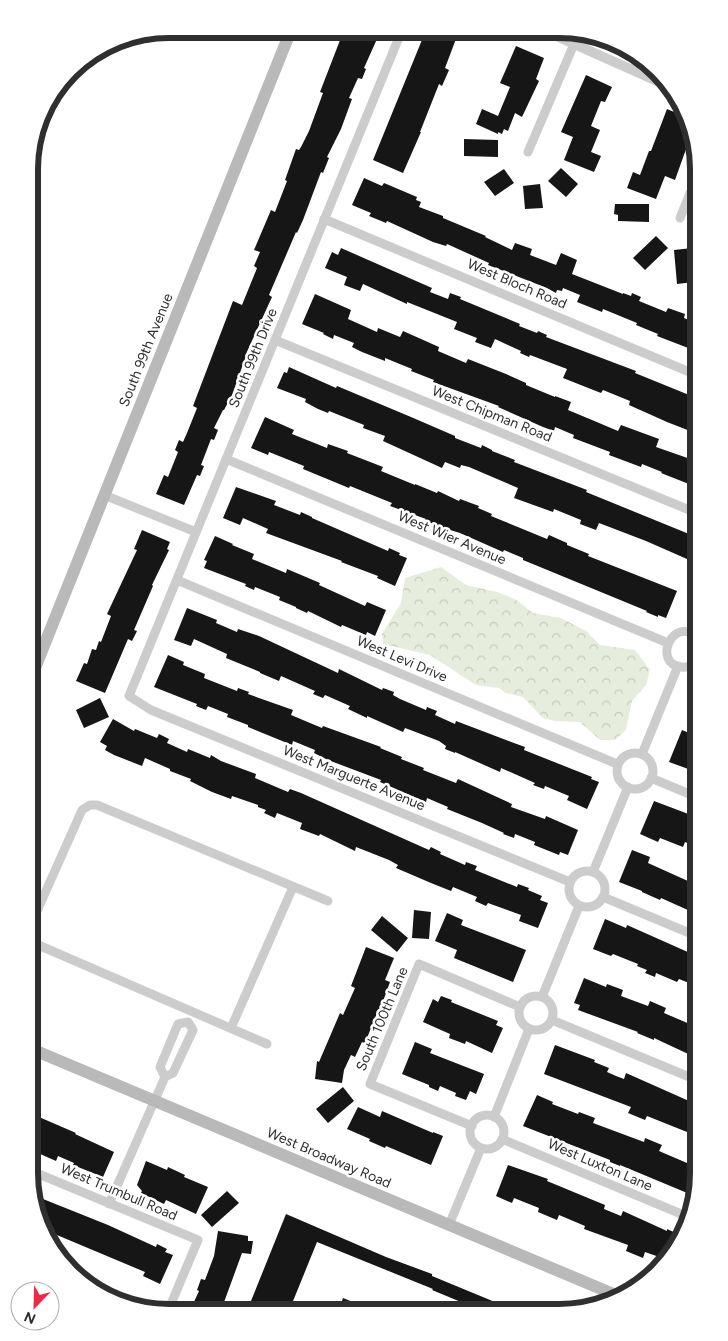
<svg xmlns="http://www.w3.org/2000/svg" width="728" height="1341" font-family="Figtree,sans-serif">
<style>
.park{fill:url(#park-crowns)}
.building{fill:#161616}
.lines{fill:none;stroke-linecap:round;stroke-linejoin:round}
.minor{stroke:#ccc;stroke-width:9}
.tertiary{stroke:#ccc;stroke-width:10}
.secondary{stroke:#b9b9b9;stroke-width:12}
.labels{text-anchor:middle;dominant-baseline:central;stroke-width:5;stroke-linejoin:round;paint-order:stroke}
.street-label{font-size:14px;fill:#2f2f2f;stroke:#fff}
.rim{fill:none;stroke:#2f2f2f;stroke-width:6}
</style>
<defs>
<pattern id="park-crowns" width="20" height="18" patternUnits="userSpaceOnUse" patternTransform="scale(1.25)"><rect width="20" height="18" fill="#e6eddc"/><path d="M2 6a3 3 0 1 1 6 0M12 15a3 3 0 1 1 6 0" fill="none" stroke="#c6ccbd"/></pattern>
</defs>
<rect width="100%" height="100%" fill="#fff"/>
<!-- park -->
<path class="park" d="M441 567 466 585 497 592 515 599 533 613 561 618 586 631 600 645 635 650 650 670 646 685 632 701 626 730 615 740H600L580 722 555 721 543 718 523 697 506 693 499 688 476 685 430 655 383 644 382 634 401 603 405 578Z"/>
<!-- building -->
<g class="building">
<path d="M350 30H381L364 68 366 69 362 79 358 78 349 98 352 99 341 129 327 157 329 158 323 173 321 172 303 220 297 233 296 232 269 295 272 297 245 356H246L232 395 224 410H223L214 428 218 430 214 440 211 439 201 465 204 466 200 476 197 475 184 505 156 494 164 475 168 477 178 452 175 450 179 440 183 442 187 433 197 408 193 406 233 301 242 305 257 268 254 266 260 252 254 250 271 210 275 212 287 181 285 180 296 149 299 150 301 147 309 131 323 93 320 92 342 35 347 37Z"/>
<path d="M426 30 459 31 445 68 449 70 442 86 439 84 420 132H421L403 173 373 160Z"/>
<path d="M516 46 544 58 536 79 539 81 522 117 515 113 508 131 504 129 502 134 498 132V134L476 124 482 109 498 116 510 87 500 83Z"/>
<path d="M586 75 612 87 605 102 601 101 591 126 600 130 591 152 601 156 594 172 564 160 573 137 561 132Z"/>
<path d="M667 109 688 118 692 123 695 140 690 138 675 180 665 176 656 199 627 188 633 172 640 175 649 151H651Z"/>
<path d="M464 139 498 140V157L464 156Z"/>
<path d="M561 168 578 184 566 197 548 181Z"/>
<path d="M504 169 514 183 495 196 484 182Z"/>
<path d="M364 178 382 186 384 183 417 197 416 200 421 202 419 207 443 216V218L486 236 485 237 512 250 515 243 532 249 530 255 556 265 561 253 577 260 572 274 623 294V293L631 296 632 293 641 297 639 301 666 312 668 308 685 314 684 318 699 324V344L696 351 657 336 658 334 636 325 637 323 603 309 602 312 577 302 580 295 563 288 562 291 557 290 556 293 547 288 488 265 489 263 447 244 446 246 433 242 387 221 386 223 369 216 371 213 352 205Z"/>
<path d="M540 184 543 208 525 209 523 186Z"/>
<path d="M615 204H649V222L618 221V215L614 214Z"/>
<path d="M656 236 668 248 645 270 633 258Z"/>
<path d="M341 248 432 288 430 292 448 299 450 293 461 297 460 299 520 324 519 326 537 333 538 331 547 335 546 337 636 371 635 373 699 399V424L694 422 690 431 667 422 629 405 630 401 603 390 601 393 563 378 567 369 530 355 529 357 520 353 521 351 495 339 491 348 475 342 477 338 454 329 457 322 407 302V304L363 284 360 291 344 285 347 277 325 268 332 252 338 255Z"/>
<path d="M692 248 694 282 677 284 674 250Z"/>
<path d="M315 294 351 310 348 319 377 332 378 328 400 337 403 331 439 347 438 351 466 363 468 359 506 374 526 383V385L555 397V396L571 402 568 410 592 420 618 431 621 425 659 439 656 447 699 462V488L661 473 662 472 642 464 641 467 609 455 610 452 573 438 574 435 555 427 554 431 543 427 498 407 499 406 433 382 434 380 411 371 412 369 385 358V361L362 352 352 347 354 343 334 335 333 339 323 334 324 333 302 324Z"/>
<path d="M289 367 336 388 337 386 411 417 455 436V438L481 448 482 445 492 450V451L515 460 514 462 587 490 586 492 689 534 687 540 694 543 687 559 646 541 599 523 596 530 580 524 581 520 554 509 553 512 514 498 518 488 469 467 461 465 460 468 445 462 442 468 383 441 385 436 363 428 364 425 329 411 328 413 318 409 305 402 306 399 277 388 284 372 287 373Z"/>
<path d="M265 417 294 430 292 434 327 448 328 444 348 451 347 453 383 467 381 471 415 485V484L437 493 438 491 459 501 460 499 479 506 478 508 492 514 491 516 547 539 549 535 567 543V545L589 554 588 556 677 591 666 618 658 615V617L646 612 647 611 523 560V558L504 550 503 552 460 533 437 526 425 520 426 519 390 506 392 503 350 486 349 488 303 469 304 466 269 452 268 455 251 448Z"/>
<path d="M236 487 276 501 274 505 300 515 301 512 312 517V518L388 551 389 548 400 553 399 555 407 558 395 586 377 578 378 576 341 562 342 561 266 533 268 529 243 518 240 525 223 518Z"/>
<path d="M142 530 170 542 167 549 169 550 152 585 153 586 134 630 137 631 132 641 128 639 105 693 76 681 84 663 87 664 92 649 96 650 99 641 101 642 111 616 107 614 137 550 134 549Z"/>
<path d="M215 536 233 544 232 545 254 554 252 559 286 573 287 569 320 583 319 585 365 606 367 602 386 610 375 636 367 632 366 635 342 625 341 627 308 611 307 613 296 608V607L279 600 280 597 255 587 254 590 245 586 246 584 204 568 207 561 204 560Z"/>
<path d="M187 608 217 620 216 623 237 632 238 629 259 636 338 673 339 669 382 690 383 688 394 692 393 695 400 699 426 710 427 707 437 711 435 715 455 724 456 721 514 743 525 747 524 750 592 777 591 779 599 782 587 809 567 800 569 796 545 786 544 789 533 785 535 783 501 768 500 772 455 752V753L445 749 446 746 439 741 413 731 405 728 403 732 367 716V718L348 709 350 706 325 695 323 698 313 694 315 691 281 676 279 681 260 673V672L226 658 227 654 194 639 191 646 174 640Z"/>
<path d="M168 655 184 662 183 665 205 674 204 678 237 691 238 688 249 692 248 694 293 710 291 715 322 728 323 726 381 747 380 748 402 757 401 759 424 768 423 770 456 783 458 779 512 804 511 807 545 819 546 816 578 830 568 855 560 852 559 855 534 845 535 842 515 834 514 838 503 834 504 833 482 823 447 809 448 807 427 798 426 802 380 782 381 780 328 760 314 753 315 750 293 741 292 745 248 727V725L227 717 228 714 208 706 206 710 196 706 197 704 154 687Z"/>
<path d="M100 698 109 717 84 728 76 710Z"/>
<path d="M113 719 134 731 135 729 157 738 159 734 169 739 167 743 187 752 188 749 210 758 211 755 221 761 256 774 255 778 288 792 290 789 301 793 429 850 431 847 441 852 440 854 465 865 466 862 477 866 475 870 517 887 518 884 529 888 528 890 542 896 540 900 548 903 538 928 519 921 521 915 488 903 486 906 475 901 477 897 453 887 451 891 431 883 396 868 398 865 389 860 356 847 355 851 320 834 319 836 300 829 302 823 277 813 275 818 264 813 266 810 258 807V805L232 796 231 799 212 792 190 781 191 779 170 771V769L145 758 142 766 114 755 105 750 107 746 100 742Z"/>
<path d="M682 730 699 737V778L690 774 691 770 669 762Z"/>
<path d="M654 801 699 818V848L685 842 683 847 660 838 658 842 640 834Z"/>
<path d="M632 850 650 857 648 863 699 886V915L661 898 660 900 642 892V891L619 882Z"/>
<path d="M414 910 431 912 429 939 412 938Z"/>
<path d="M447 913 463 920 461 925 526 950 513 982 454 958 457 950 435 941Z"/>
<path d="M382 916 408 938 397 952 371 930Z"/>
<path d="M605 919 626 928 627 925 690 953 689 956 699 960V987L679 979 677 982 656 973 655 977 645 973 647 970 637 966 638 964 613 954 611 956 593 949Z"/>
<path d="M366 947 394 958 385 980 390 982 382 1004 378 1014 377 1013 365 1043 362 1042 355 1057 351 1055 344 1070 342 1083 315 1079 317 1061 319 1062 340 1013 343 1015 355 988 351 986Z"/>
<path d="M584 978 606 987 607 984 623 990 621 996 648 1006 650 1001 666 1008 664 1013 692 1025 699 1008V1059L654 1038V1040L637 1033 638 1032 578 1010 580 1005 574 1003Z"/>
<path d="M441 996 452 1000 451 1002 498 1021 496 1025 503 1028 492 1053 466 1041 465 1044 449 1038 450 1034 423 1022 433 999 438 1002Z"/>
<path d="M415 1042 432 1049 430 1053 484 1074 476 1094 470 1091 466 1100 455 1096 456 1093 440 1086 438 1091 429 1087V1085L402 1074Z"/>
<path d="M555 1045 595 1060 594 1062 609 1068 607 1072 616 1076 624 1079 626 1073 698 1105 696 1109 699 1110V1117L692 1134 647 1116 645 1120 628 1113 631 1107 544 1074Z"/>
<path d="M343 1087 354 1101 328 1123 316 1109Z"/>
<path d="M537 1095 553 1102 552 1104 578 1114 579 1112 595 1118 593 1123 644 1142 645 1138 662 1145 659 1151 687 1163 690 1157 699 1161V1180L692 1195 620 1165V1166L610 1162V1160L523 1126Z"/>
<path d="M358 1107 380 1117 382 1111 433 1133V1132L443 1136 431 1165 386 1146 385 1148 369 1141 370 1139 347 1129Z"/>
<path d="M39 1117 76 1133 75 1134 114 1152 103 1177 73 1165 74 1163 58 1156 56 1161 29 1149V1119L37 1122Z"/>
<path d="M146 1161 167 1170 168 1167 185 1175 184 1177 208 1187 196 1214 166 1200 164 1204 141 1193 142 1191 137 1185Z"/>
<path d="M508 1165 548 1179 547 1181 605 1205 604 1209 621 1216 623 1211 667 1231V1229L678 1234 668 1260 645 1252 643 1258 626 1251 628 1245 584 1229 585 1226 559 1215 557 1220 538 1212 539 1208 514 1198 512 1203 496 1196Z"/>
<path d="M227 1191 239 1203 212 1227 201 1215Z"/>
<path d="M38 1197 108 1225 156 1247 157 1244 167 1249 165 1252 173 1255 160 1284 143 1276 145 1272 45 1230 36 1218 34 1206Z"/>
<path d="M286 1214 386 1257 432 1274V1276L519 1312H485L432 1290 433 1289 317 1242 289 1311H247Z"/>
<path d="M218 1231 248 1236V1241H253L251 1254 242 1253 223 1305 238 1311H196L198 1306 193 1304 199 1291 197 1290 201 1279 205 1280 214 1256Z"/>
<path d="M343 1298 375 1311V1312H338Z"/>
<path d="M388 1301 414 1311V1312H384Z"/>
</g>
<g class="lines">
<!-- minor -->
<g class="minor">
<path d="M402 30 129 696 151 710 570 882"/>
<path d="M528 152 574 44"/>
<path d="M680 218 699 171"/>
<path d="M324 219 699 376"/>
<path d="M275 340 699 514"/>
<path d="M226 459 668 643"/>
<path d="M104 495 196 532"/>
<path d="M177 580 617 764"/>
<path d="M691 633 699 613"/>
<path d="M699 659C695 664 690 668 682 667 650 664 675 611 699 640"/>
<circle cx="635" cy="771" r="18"/>
<path d="M642 754 678 666"/>
<path d="M651 778 699 798"/>
<circle cx="587" cy="889" r="18"/>
<path d="M593 872 628 787"/>
<path d="M603 897 699 937"/>
<path d="M29 929 82 810 90 805H97L328 901"/>
<path d="M29 941 267 1044"/>
<circle cx="536" cy="1013" r="17"/>
<path d="M542 997 579 906"/>
<path d="M552 1020 699 1081"/>
<path d="M231 1028 293 887"/>
<circle cx="487" cy="1132" r="17"/>
<path d="M494 1117 529 1029"/>
<path d="M472 1126 370 1084 419 964 520 1007"/>
<path d="M502 1139 686 1216"/>
<path d="M29 1170 198 1240 168 1311"/>
<path d="M109 1204 165 1077 173 1073 193 1030 188 1022 178 1024 160 1067 165 1077"/>
<path d="M449 1225 481 1148"/>
</g>
<!-- tertiary -->
<path class="tertiary" d="M545 31 666 85"/>
<!-- secondary -->
<g class="secondary">
<path d="M29 683 291 30"/>
<path d="M29 1048 618 1296"/>
</g>
</g>
<g class="labels">
<!-- street labels -->
<g class="street-label">
<text transform="translate(517 284) rotate(23)">West Bloch Road</text>
<text transform="translate(146 350) rotate(-68)">South 99th Avenue</text>
<text transform="translate(253 358) rotate(-68)">South 99th Drive</text>
<text transform="translate(492 414) rotate(22)">West Chipman Road</text>
<text transform="translate(452 538) rotate(23)">West Wier Avenue</text>
<text transform="translate(402 659) rotate(23)">West Levi Drive</text>
<text transform="translate(354 778) rotate(22)">West Marguerte Avenue</text>
<text transform="translate(382 1019) rotate(-67)">South 100th Lane</text>
<text transform="translate(329 1158) rotate(23)">West Broadway Road</text>
<text transform="translate(600 1165) rotate(23)">West Luxton Lane</text>
<text transform="translate(119 1192) rotate(23)">West Trumbull Road</text>
</g>
</g>
<!-- crop -->
<path d="M0 0H728V1341H0ZM169 38H559A131 131 0 0 1 690 169V1173A131 131 0 0 1 559 1304H169A131 131 0 0 1 38 1173V169A131 131 0 0 1 169 38Z" fill="#fff" fill-rule="evenodd"/>
<path class="rim" d="M169 38H559A131 131 0 0 1 690 169V1173A131 131 0 0 1 559 1304H169A131 131 0 0 1 38 1173V169A131 131 0 0 1 169 38Z"/>
<!-- north arrow -->
<g transform="translate(35 1306) rotate(203)"><circle r="24" fill="#ffffff" stroke="#acacac"/>
<path d="M0-4L9 19L0 12L-9 19Z" fill="#ef2847"/>
<text y="-8" font-size="14" font-weight="bold" text-anchor="middle" fill="#2f2f2f">N</text>
</g>
</svg>
